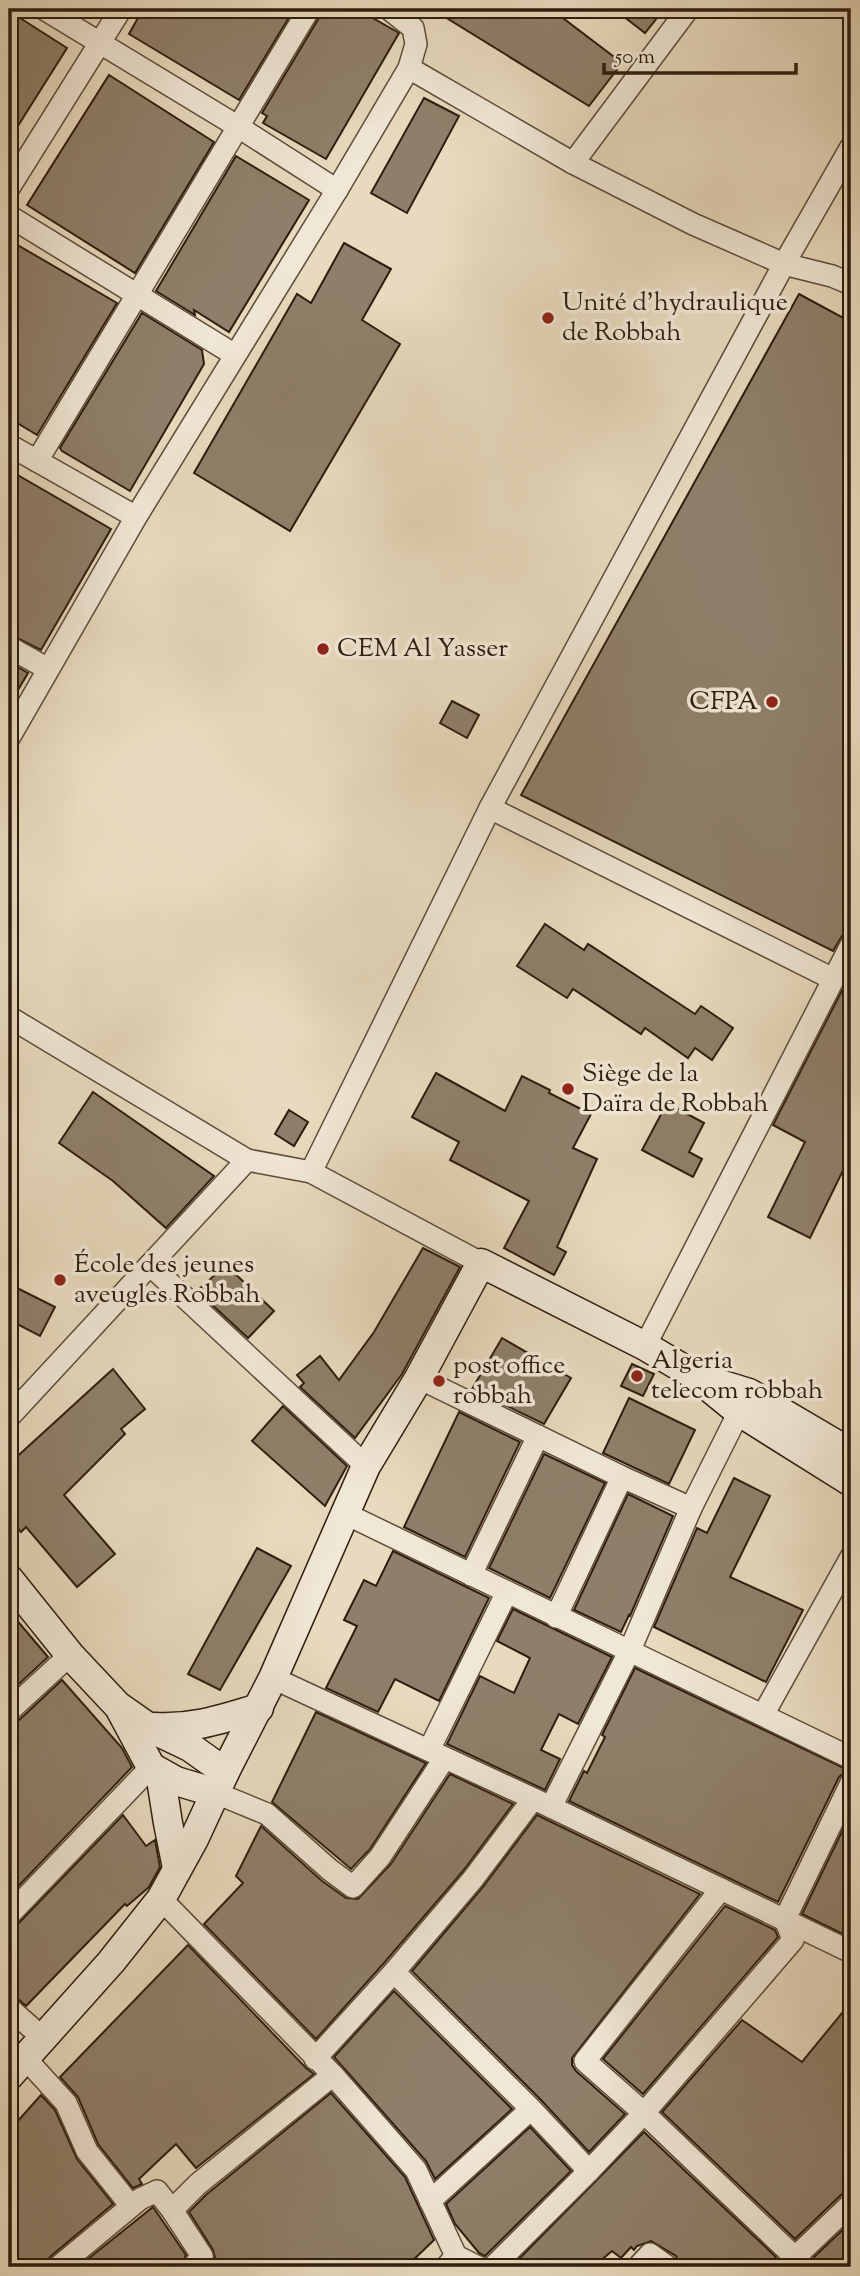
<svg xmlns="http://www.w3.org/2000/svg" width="860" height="2276" font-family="'Sorts Mill Goudy',serif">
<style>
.building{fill:#8f7f6a;stroke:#2e1d0e;stroke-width:2}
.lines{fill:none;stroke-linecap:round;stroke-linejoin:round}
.minor-casing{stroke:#5c4c3a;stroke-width:24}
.secondary-casing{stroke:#2e1d0e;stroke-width:31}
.minor{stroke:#f0e7d5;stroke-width:21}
.secondary{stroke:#f0e7d5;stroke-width:28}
.poi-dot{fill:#8f2418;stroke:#f0e7d5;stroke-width:2.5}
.labels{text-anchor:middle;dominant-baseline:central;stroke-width:7;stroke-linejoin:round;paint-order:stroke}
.poi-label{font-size:26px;fill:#2e1d0e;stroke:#f0e7d5;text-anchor:start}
</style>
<rect width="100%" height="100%" fill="#e8dabe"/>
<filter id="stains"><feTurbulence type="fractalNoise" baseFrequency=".00286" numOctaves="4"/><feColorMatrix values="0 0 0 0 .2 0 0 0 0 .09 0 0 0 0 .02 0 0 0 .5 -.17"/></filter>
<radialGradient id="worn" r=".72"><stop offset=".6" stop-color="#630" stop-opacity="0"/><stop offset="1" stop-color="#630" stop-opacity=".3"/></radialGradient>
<!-- building -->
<g class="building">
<path d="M143 9H294L239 100 129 34Z"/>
<path d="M322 9H357L399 33 326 159 263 123 267 116 262 113 320 16Z"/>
<path d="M432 9H551L622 63 589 106Z"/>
<path d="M614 9H664L645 33Z"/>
<path d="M9 11 67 48 9 140Z"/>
<path d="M109 75 214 142 135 273 27 205Z"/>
<path d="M424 98 459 116 407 213 371 193Z"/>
<path d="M236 156 309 200 229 332 194 310 195 315 156 291Z"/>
<path d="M9 240 117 303 37 435 9 418Z"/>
<path d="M344 243 391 269 362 320 400 344 290 531 194 473 297 294 311 303Z"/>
<path d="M799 294 851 322V932L843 934 833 951 521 795Z"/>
<path d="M142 313 202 350 204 364 130 491 62 451 60 448Z"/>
<path d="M9 470 111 529 41 650 9 634Z"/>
<path d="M9 662 28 673 9 705Z"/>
<path d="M452 701 479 715 467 738 440 723Z"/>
<path d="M545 924 584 950 588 944 695 1014 701 1006 733 1028 712 1060 695 1048 688 1058 645 1028 641 1034 573 989 567 998 517 966Z"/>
<path d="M851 973V1154L810 1238 768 1217 805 1142 773 1125Z"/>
<path d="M436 1073 505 1111 522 1076 550 1090 549 1093 591 1114 573 1148 597 1159 557 1247 566 1252 554 1275 504 1248 529 1201 450 1160 459 1142 412 1117Z"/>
<path d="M93 1092 214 1176 166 1228 113 1181 59 1143Z"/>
<path d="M667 1103 704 1123 689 1152 702 1159 693 1177 642 1150Z"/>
<path d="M289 1110 308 1122 294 1146 275 1134Z"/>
<path d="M423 1248 460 1267 402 1374 355 1438 300 1387 304 1383 297 1375 320 1356 339 1380 374 1332Z"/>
<path d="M226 1265 274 1311 248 1338 197 1291Z"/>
<path d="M9 1284 55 1307 40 1336 9 1320Z"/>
<path d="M502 1338 571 1378 544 1424 472 1389Z"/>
<path d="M632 1364 654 1374 643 1396 621 1386Z"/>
<path d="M113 1369 145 1409 121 1429 125 1434 64 1495 115 1554 77 1587 26 1527 21 1532 9 1517V1506L17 1499 9 1482V1464Z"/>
<path d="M629 1398 695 1430 669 1484 603 1453Z"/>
<path d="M283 1406 347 1466 325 1506 252 1441Z"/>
<path d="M459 1412 520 1442 465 1557 404 1527Z"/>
<path d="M544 1454 605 1483 550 1598 489 1568Z"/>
<path d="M734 1478 770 1496 730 1577 803 1610 766 1682 654 1627 697 1528 707 1533Z"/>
<path d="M628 1494 673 1516 630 1616 629 1615 621 1632 574 1610Z"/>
<path d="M257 1548 291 1566 220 1690 188 1674Z"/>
<path d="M393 1551 489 1598 439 1701 395 1679 378 1712 326 1688 357 1626 344 1620 364 1580 376 1586Z"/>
<path d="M513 1609 612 1657 578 1724 559 1714 541 1750 560 1759 545 1790 447 1744 480 1676 514 1693 530 1658 497 1641Z"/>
<path d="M9 1611 48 1657 9 1693Z"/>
<path d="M635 1668 848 1770 839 1777 778 1902 569 1801 584 1771 587 1773 605 1737 602 1735Z"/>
<path d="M62 1680 122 1748 132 1767 9 1896V1724L18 1721Z"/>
<path d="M316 1712 426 1763 370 1849 351 1869 272 1802Z"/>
<path d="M450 1774 513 1804 463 1871 384 1963 316 2039 204 1924 243 1883 236 1876 261 1826 322 1881 346 1898 358 1899 391 1864Z"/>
<path d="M851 1813V1938L802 1914Z"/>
<path d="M123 1815 146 1846 155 1840 160 1867 149 1887 127 1906 125 1904 26 2006 17 1998 9 1995V1928L18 1924Z"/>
<path d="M537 1815 700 1894 572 2058V2065L576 2071 625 2114 589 2152 541 2100 412 1971 483 1887Z"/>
<path d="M725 1906 775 1930 778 1937 643 2094 603 2059Z"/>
<path d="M188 1945 306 2068 314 2074 196 2168 176 2144 139 2179 142 2184 133 2188 98 2144 78 2097 60 2077Z"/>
<path d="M394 1991 512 2109 435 2179 426 2161 334 2057Z"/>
<path d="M851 2002V2191L842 2194 795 2239 662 2112 742 2020 802 2062Z"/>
<path d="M331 2093 405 2177 434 2240 406 2267H210L215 2258 213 2250 189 2212 207 2194Z"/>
<path d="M41 2095 55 2110 77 2159 113 2204 50 2257 45 2267H9V2131Z"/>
<path d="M530 2127 571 2171 485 2256 479 2253 455 2224 446 2204Z"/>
<path d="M644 2132 776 2257 765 2267H681L676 2256 651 2241 637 2246 634 2250 631 2247 621 2258 612 2251 593 2267H511Z"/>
<path d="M153 2207 186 2255 180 2267H78Z"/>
<path d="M851 2222V2267H818L814 2257Z"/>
</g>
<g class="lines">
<!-- minor casing -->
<g class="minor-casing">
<g id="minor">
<path d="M44 9 237 126 337 190"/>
<path d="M409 68 573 163 693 224 784 264 832 276 851 284"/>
<path d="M573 163 688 9"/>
<path d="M9 188 121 9"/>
<path d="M9 216 235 355"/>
<path d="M9 445 136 517"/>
<path d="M37 461 309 9"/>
<path d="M9 647 48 669"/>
<path d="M9 738 136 517 337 190 409 68 416 44 413 28 389 9"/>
<path d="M490 808 833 979"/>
<path d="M9 1017 247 1160 311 1172 481 1263"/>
<path d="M311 1172 490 808 784 264 851 147"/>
<path d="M150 1265 366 1466"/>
<path d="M645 1346 851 945"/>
<path d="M419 1378 622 1477 691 1508"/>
<path d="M9 1417 247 1160"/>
<path d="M344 1513 851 1758"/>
<path d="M471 1575 538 1436"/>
<path d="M556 1617 622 1477"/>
<path d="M273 1678 551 1807 851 1952"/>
<path d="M9 1711 70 1655"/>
<path d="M763 1715 851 1557"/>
<path d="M429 1750 507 1592"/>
<path d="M216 1793 267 1814 330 1870 353 1887 380 1857 444 1759"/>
<path d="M551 1807 630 1650 691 1508 746 1398"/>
<path d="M721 1889 585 2061 644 2113 805 2267"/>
<path d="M161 1899 333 2075 416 2170 456 2256"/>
<path d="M9 1915 151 1767"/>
<path d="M394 1972 531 2109 589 2171"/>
<path d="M9 2008 43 2038"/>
<path d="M25 2058 66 2103 87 2151 131 2206"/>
<path d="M315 2059 394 1972 473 1879 533 1799"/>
<path d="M430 2201 531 2109"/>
<path d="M172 2210 202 2256 193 2267"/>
<path d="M448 2265 456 2256 478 2267"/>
<path d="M787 2265 851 2204"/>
<path d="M58 2267 140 2199 157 2191 172 2210 198 2184 333 2075"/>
<path d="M493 2267 589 2171 644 2113 793 1940 785 1919 851 1783"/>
<path d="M638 2267 650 2254 668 2267"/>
</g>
</g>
<!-- secondary casing -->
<g class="secondary-casing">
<g id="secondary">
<path d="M713 1382 749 1393 851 1453"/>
<path d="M9 1579 70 1655 118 1706 148 1727 190 1747 225 1772"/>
<path d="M121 1711 151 1767 176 1781 216 1793"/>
<path d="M155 1727C195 1729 222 1719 259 1708"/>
<path d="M160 1773 168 1823 177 1868"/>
<path d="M9 2076 111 1962 161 1899 194 1839 225 1772 273 1678 366 1466 419 1378 481 1263 645 1346 694 1375 738 1411 851 1482"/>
</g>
</g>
<!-- minor -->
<use href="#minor" class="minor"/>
<!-- secondary -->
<use href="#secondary" class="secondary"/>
</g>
<!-- markers -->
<g class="poi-dot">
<circle cx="548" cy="318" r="7"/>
<circle cx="323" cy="649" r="7"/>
<circle cx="772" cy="702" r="7"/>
<circle cx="568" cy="1089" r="7"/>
<circle cx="60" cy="1280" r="7"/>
<circle cx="637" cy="1376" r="7"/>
<circle cx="439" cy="1381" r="7"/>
</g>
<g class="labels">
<!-- poi labels -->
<g class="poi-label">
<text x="562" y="303">Unité d'hydraulique<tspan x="562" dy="30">de Robbah</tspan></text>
<text x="337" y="649">CEM Al Yasser</text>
<text x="758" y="702" text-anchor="end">CFPA</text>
<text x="582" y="1074">Siège de la<tspan x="582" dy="30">Daïra de Robbah</tspan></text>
<text x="74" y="1265">École des jeunes<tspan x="74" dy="30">aveugles Robbah</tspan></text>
<text x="651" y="1361">Algeria<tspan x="651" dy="30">telecom robbah</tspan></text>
<text x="453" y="1366">post office<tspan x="453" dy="30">robbah</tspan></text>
</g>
</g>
<!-- margin -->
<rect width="860" height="2276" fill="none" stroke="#e8dabe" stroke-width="35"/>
<rect x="10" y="10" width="839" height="2255" fill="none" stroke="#2e1d0e" stroke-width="3.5"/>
<rect x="18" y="18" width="825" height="2241" fill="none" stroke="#2e1d0e" stroke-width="2"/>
<!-- scale -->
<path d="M604 63v10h192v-10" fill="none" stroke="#2e1d0e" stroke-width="3.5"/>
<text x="615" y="63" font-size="21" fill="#2e1d0e" stroke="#f0e7d5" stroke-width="5" paint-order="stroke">50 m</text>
<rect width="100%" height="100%" filter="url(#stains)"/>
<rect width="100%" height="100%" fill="url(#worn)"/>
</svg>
